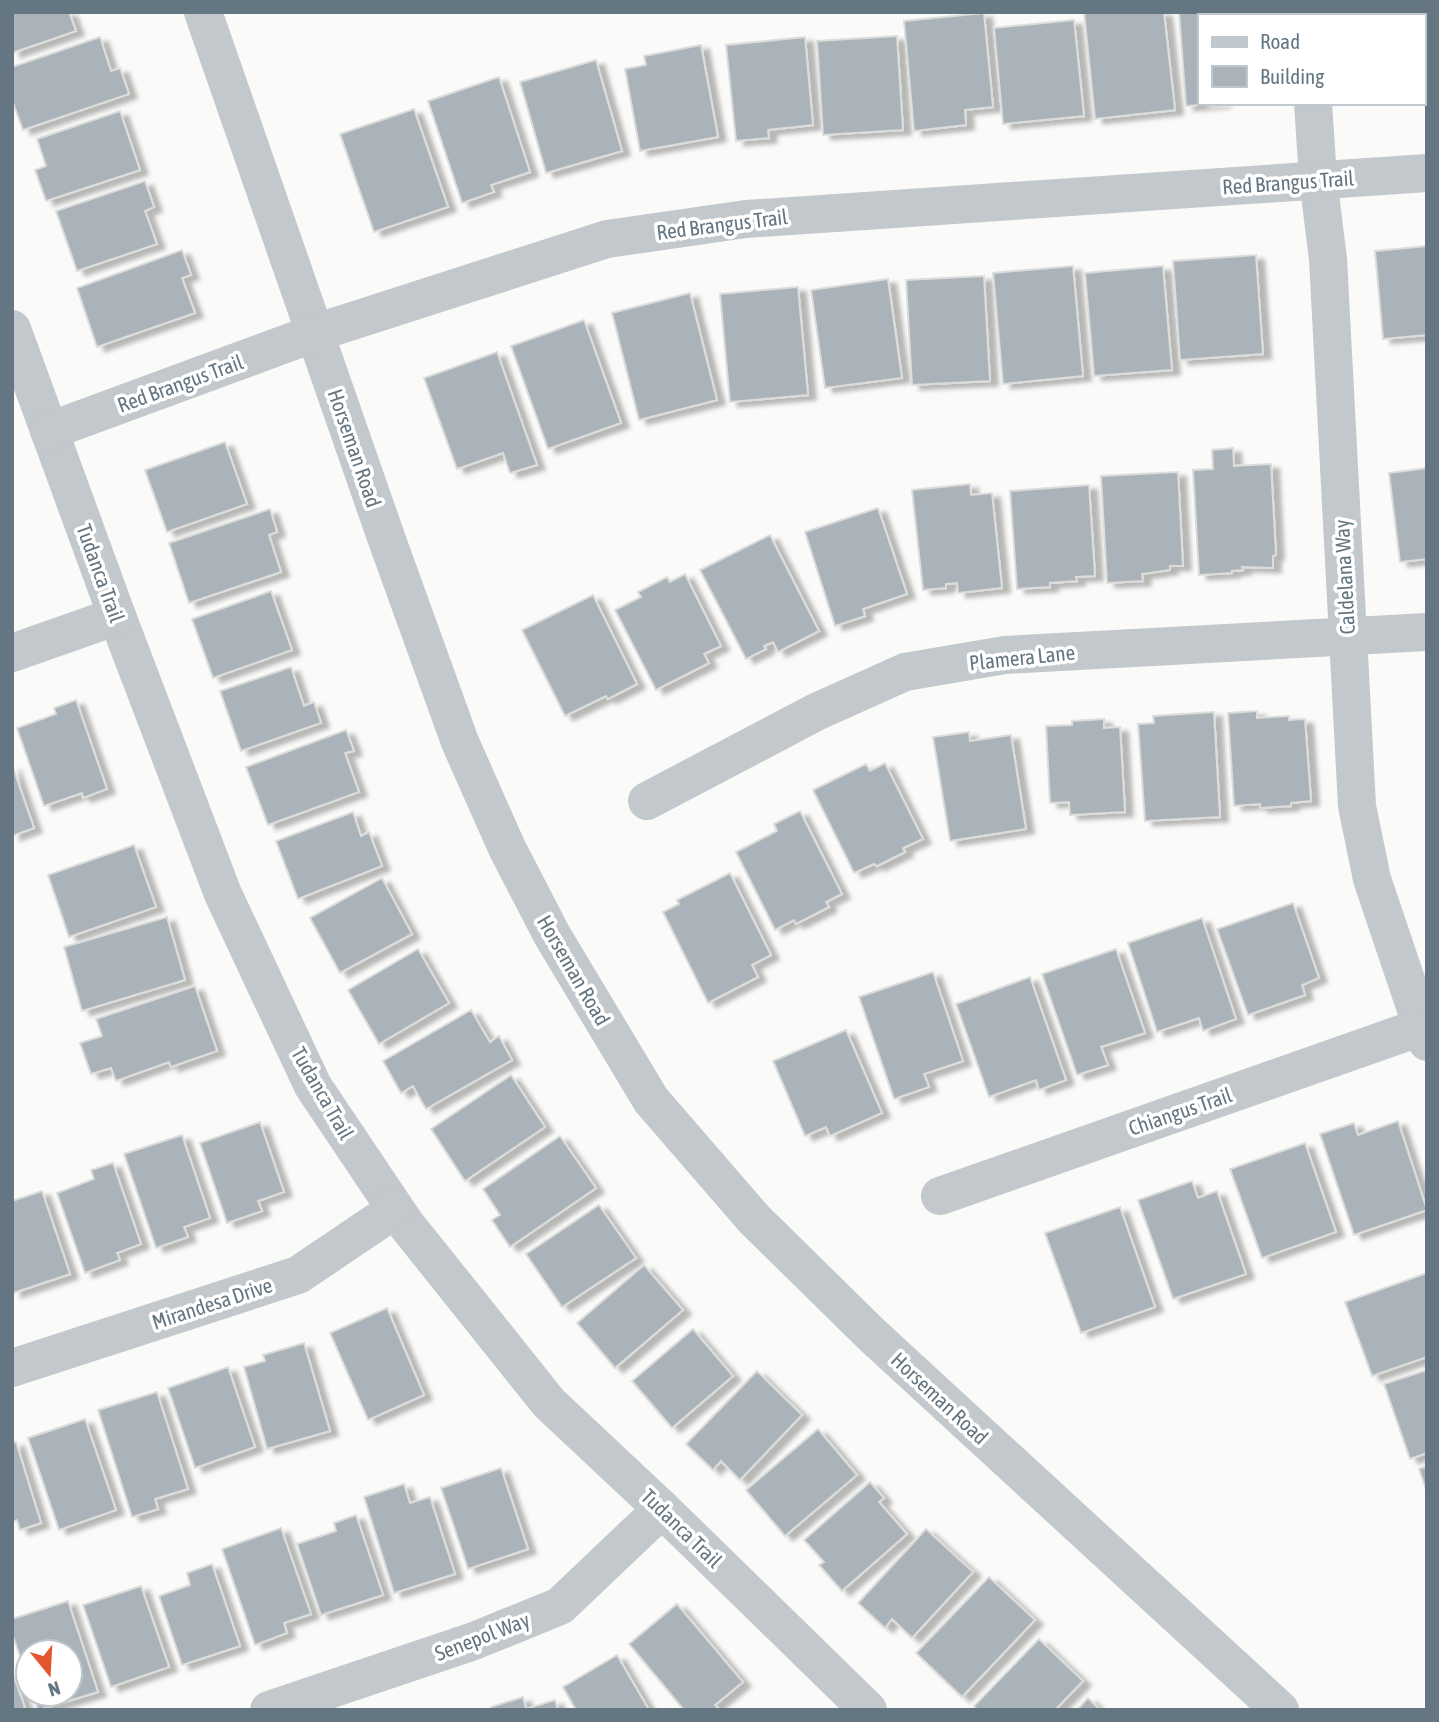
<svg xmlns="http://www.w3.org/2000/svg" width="1439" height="1722" font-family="'Asap Condensed',sans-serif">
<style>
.building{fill:#aab3b9;stroke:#dcdcda;stroke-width:2;filter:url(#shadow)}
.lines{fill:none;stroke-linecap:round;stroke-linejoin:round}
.minor{stroke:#c3c8cc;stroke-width:38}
.labels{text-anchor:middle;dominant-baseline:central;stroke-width:7;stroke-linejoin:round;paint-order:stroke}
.street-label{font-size:21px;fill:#657683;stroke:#fff}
</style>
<defs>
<filter id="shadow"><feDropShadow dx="8" dy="4.5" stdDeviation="2" flood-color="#0004"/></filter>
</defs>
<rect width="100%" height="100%" fill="#fafaf8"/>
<!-- building -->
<g class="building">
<path d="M12 12H69L76 31 12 53Z"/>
<path d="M1084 12H1164L1175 110 1095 119Z"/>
<path d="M1179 12H1256V16H1199V103H1224L1186 106Z"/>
<path d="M1359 12H1427V93H1423V16H1359Z"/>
<path d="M984 13 993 107 965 110 966 125 914 131 904 21Z"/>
<path d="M1074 20 1084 116 1003 124 994 28Z"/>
<path d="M897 36 903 130 823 135 817 41Z"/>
<path d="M100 37 111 71 120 68 129 94 23 130 12 100V67Z"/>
<path d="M805 37 813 125 768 130 769 138 736 141 726 45Z"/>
<path d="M701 45 718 137 640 151 625 69 646 65 644 56Z"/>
<path d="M596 60 622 151 546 173 520 82Z"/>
<path d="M499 77 530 172 491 185 494 192 462 203 428 101Z"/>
<path d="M414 109 448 207 374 232 340 134Z"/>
<path d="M120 111 140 170 46 201 35 170 46 166 37 139Z"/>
<path d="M145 181 154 207 145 211 157 244 77 271 56 211Z"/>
<path d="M1427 246V335L1383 339 1375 251Z"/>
<path d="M182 250 191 275 182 278 195 313 97 347 77 288Z"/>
<path d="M1256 255 1263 354 1180 360 1173 261Z"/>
<path d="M1073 266 1083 376 1003 384 993 273Z"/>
<path d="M1163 266 1172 370 1094 376 1085 273Z"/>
<path d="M984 276 990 381 912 385 906 280Z"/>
<path d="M888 279 902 378 825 388 811 290Z"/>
<path d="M798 287 808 395 730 402 720 294Z"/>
<path d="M690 293 717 400 639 420 612 313Z"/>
<path d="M584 320 621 423 548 449 511 346Z"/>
<path d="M497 352 537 465 510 473 503 453 457 469 424 378Z"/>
<path d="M225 442 247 504 167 532 145 470Z"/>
<path d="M1233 448 1234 466 1271 464 1276 555 1273 556V568L1242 567 1243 570 1232 571V573L1199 575 1193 470 1213 469 1212 450Z"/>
<path d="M1427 468V559L1400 562 1389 473Z"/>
<path d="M1178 472 1183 566H1170V570L1142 574 1143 581 1107 583 1101 476Z"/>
<path d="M970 484 971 495 992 493 1002 588 958 593 957 583 946 584V588L923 590 912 490Z"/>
<path d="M1089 485 1095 576 1076 577 1077 581 1050 583V587L1017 589 1010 491Z"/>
<path d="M878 508 907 594 863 609 865 616 835 626 805 532Z"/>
<path d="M270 509 277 532 269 535 281 572 189 603 169 543Z"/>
<path d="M770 535 819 631 778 652 773 642 764 646 766 649 746 659 700 570Z"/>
<path d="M685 574 721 646 704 654 709 663 656 690 615 610 641 597 638 592 667 577 670 582Z"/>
<path d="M271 591 292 650 213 678 192 619Z"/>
<path d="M593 595 637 684 608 699 606 696 565 716 522 630Z"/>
<path d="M291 667 304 706 314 702 321 723 241 751 220 691Z"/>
<path d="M76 700 107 789 83 798 82 793 44 806 17 728 56 714 54 708Z"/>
<path d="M1257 711V718L1289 716V720L1305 719 1311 801 1291 803V806L1260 808V804L1234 806 1228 713Z"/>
<path d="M1214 712 1220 817 1145 821 1138 724 1154 723 1153 716Z"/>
<path d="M1104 719V728L1120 727 1125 812 1070 815 1069 802 1050 803 1046 726 1072 725V721Z"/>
<path d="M346 730 354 751 345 753 359 792 268 825 246 767Z"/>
<path d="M969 732 970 741 1011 735 1026 829 950 841 933 737Z"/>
<path d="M885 763 923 839 903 848 905 852 877 866 874 864 854 873 813 790 866 764 870 771Z"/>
<path d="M12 765 34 828 12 836Z"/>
<path d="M800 811 842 894 826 902 829 907 796 924 794 920 775 930 736 852 777 831 774 824Z"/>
<path d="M353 812 361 836 369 832 382 866 298 899 276 841Z"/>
<path d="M134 845 156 907 69 937 48 875Z"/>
<path d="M730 873 771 955 752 965 758 977 708 1003 663 912 679 904 677 900Z"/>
<path d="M382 878 412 934 340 973 310 918Z"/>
<path d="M1293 903 1319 978 1302 985 1305 995 1248 1015 1217 929Z"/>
<path d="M167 917 185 980 82 1011 64 947Z"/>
<path d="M1202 918 1236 1019 1203 1031 1199 1018 1157 1032 1128 943Z"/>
<path d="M418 949 449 1003 379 1044 348 990Z"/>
<path d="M1116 949 1145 1033 1101 1047 1108 1065 1077 1075 1042 974Z"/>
<path d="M933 972 963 1061 924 1074 929 1087 894 1099 859 997Z"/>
<path d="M1030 977 1066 1080 1039 1090 1036 1080 989 1097 956 1004Z"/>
<path d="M195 986 217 1051 171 1067 169 1062 116 1081 111 1068 91 1074 80 1043 102 1036 96 1019Z"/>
<path d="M471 1010 490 1042 499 1036 512 1060 426 1109 413 1086 401 1093 383 1061Z"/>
<path d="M846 1030 882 1113 830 1136 826 1127 805 1136 773 1061Z"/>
<path d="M511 1075 545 1127 465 1181 431 1129Z"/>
<path d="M1398 1121 1427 1210 1354 1235 1320 1134 1354 1123 1358 1135Z"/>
<path d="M260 1122 284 1192 258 1201 262 1211 227 1223 200 1143Z"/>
<path d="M182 1135 210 1218 184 1227 188 1237 156 1248 124 1154Z"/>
<path d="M560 1136 596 1188 510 1247 492 1220 500 1215 483 1189Z"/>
<path d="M1305 1143 1336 1232 1262 1258 1230 1169Z"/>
<path d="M113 1163 141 1244 117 1253 120 1260 85 1273 57 1193 94 1179 91 1170Z"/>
<path d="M1192 1181 1198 1198 1217 1191 1246 1274 1173 1299 1138 1200Z"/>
<path d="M42 1191 70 1274 13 1293 12 1201Z"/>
<path d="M599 1205 636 1258 562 1307 526 1254Z"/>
<path d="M1120 1207 1155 1307 1081 1333 1045 1233Z"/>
<path d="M644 1265 683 1310 615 1368 577 1323Z"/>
<path d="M1427 1273V1357L1372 1376 1345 1302Z"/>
<path d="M387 1308 424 1395 368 1420 330 1333Z"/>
<path d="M693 1329 733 1376 672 1428 632 1381Z"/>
<path d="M304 1343 330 1431 267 1449 244 1367 265 1361 263 1355Z"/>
<path d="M228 1367 255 1447 195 1468 168 1388Z"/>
<path d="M1427 1370V1453L1410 1459 1384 1384Z"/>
<path d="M757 1371 802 1415 740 1480 721 1461 713 1470 686 1444Z"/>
<path d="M157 1392 188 1489 155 1499 158 1509 132 1517 98 1410Z"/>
<path d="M85 1419 116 1510 59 1530 28 1438Z"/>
<path d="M818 1429 857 1475 785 1536 746 1490Z"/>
<path d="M16 1442 41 1523 20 1530 17 1520 12 1522V1443Z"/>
<path d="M1427 1466V1492L1419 1469Z"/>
<path d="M501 1468 528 1549 468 1569 441 1488Z"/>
<path d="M870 1482 884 1498 879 1502 907 1534 842 1591 819 1565 824 1562 804 1540Z"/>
<path d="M404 1484 410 1503 430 1497 455 1574 394 1593 364 1497Z"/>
<path d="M356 1515 383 1595 321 1615 297 1544 336 1531 334 1523Z"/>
<path d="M281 1528 311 1614 284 1623 287 1633 255 1645 222 1549Z"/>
<path d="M926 1529 973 1572 912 1638 892 1619 885 1628 858 1603Z"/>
<path d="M212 1564 240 1646 182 1665 159 1596 190 1585 187 1573Z"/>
<path d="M989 1577 1035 1620 962 1697 916 1653Z"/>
<path d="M141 1586 169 1667 111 1687 83 1605Z"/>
<path d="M68 1601 98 1692 38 1710 33 1694H70V1652H28V1680L12 1633V1619Z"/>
<path d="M677 1604 743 1682 715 1705 720 1710H684L629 1644Z"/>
<path d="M1039 1639 1083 1681 1055 1710H977L974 1706Z"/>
<path d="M617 1655 649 1710H576L563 1687Z"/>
<path d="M12 1671 25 1708 19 1710H12Z"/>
<path d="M523 1697 526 1709 555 1700 558 1710H492L491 1707Z"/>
<path d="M1088 1698 1100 1710H1077Z"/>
</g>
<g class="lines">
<!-- minor -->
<g class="minor">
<path d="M203 12 387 540 460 742 507 848 552 935 651 1100 754 1219 872 1335 1280 1710"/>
<path d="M1308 12V16"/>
<path d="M1313 103 1318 179 1328 259 1357 806 1372 879 1427 1042"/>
<path d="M12 329 117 616 223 894 313 1086 405 1223 549 1403 662 1509 868 1710"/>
<path d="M49 431 315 333 607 239 746 219 1427 173"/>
<path d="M12 653 117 616"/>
<path d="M647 801 816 712 905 672 1005 655 1427 632"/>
<path d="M940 1196 1421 1027"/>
<path d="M12 1368 298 1275 387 1215 393 1206"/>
<path d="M269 1710 474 1641 560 1606 662 1509"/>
</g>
</g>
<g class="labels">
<!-- street labels -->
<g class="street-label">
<text transform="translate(1288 182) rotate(-4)">Red Brangus Trail</text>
<text transform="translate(722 224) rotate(-7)">Red Brangus Trail</text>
<text transform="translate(180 383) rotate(-20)">Red Brangus Trail</text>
<text transform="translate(355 448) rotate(71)">Horseman Road</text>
<text transform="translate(101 573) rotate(70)">Tudanca Trail</text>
<text transform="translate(1344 577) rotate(-93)">Caldelana Way</text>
<text transform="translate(1022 657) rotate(-6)">Plamera Lane</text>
<text transform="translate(574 970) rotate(60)">Horseman Road</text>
<text transform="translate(323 1093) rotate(60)">Tudanca Trail</text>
<text transform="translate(1180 1111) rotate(-19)">Chiangus Trail</text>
<text transform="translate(212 1303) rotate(-18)">Mirandesa Drive</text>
<text transform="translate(940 1398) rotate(43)">Horseman Road</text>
<text transform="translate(682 1528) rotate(44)">Tudanca Trail</text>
<text transform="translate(482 1636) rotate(-21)">Senepol Way</text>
</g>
</g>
<!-- border -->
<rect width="1439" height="1722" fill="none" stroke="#657683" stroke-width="28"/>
<!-- legend -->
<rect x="1198" y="14" width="228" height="91" fill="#ffffff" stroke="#c1c8cd" stroke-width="2"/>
<rect x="1212" y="37" width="35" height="10" fill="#c3c8cc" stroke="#c1c8cd" stroke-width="2"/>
<text x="1260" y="49" font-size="21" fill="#657683">Road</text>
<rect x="1212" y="66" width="35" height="21" fill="#aab3b9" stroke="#c1c8cd" stroke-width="2"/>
<text x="1260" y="84" font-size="21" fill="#657683">Building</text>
<!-- north arrow -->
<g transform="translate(49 1673) rotate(162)"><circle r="33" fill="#ffffff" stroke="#c1c8cd" stroke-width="2"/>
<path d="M0-5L12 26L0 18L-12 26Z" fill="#e4572e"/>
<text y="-10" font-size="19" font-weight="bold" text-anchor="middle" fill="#657683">N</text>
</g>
</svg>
